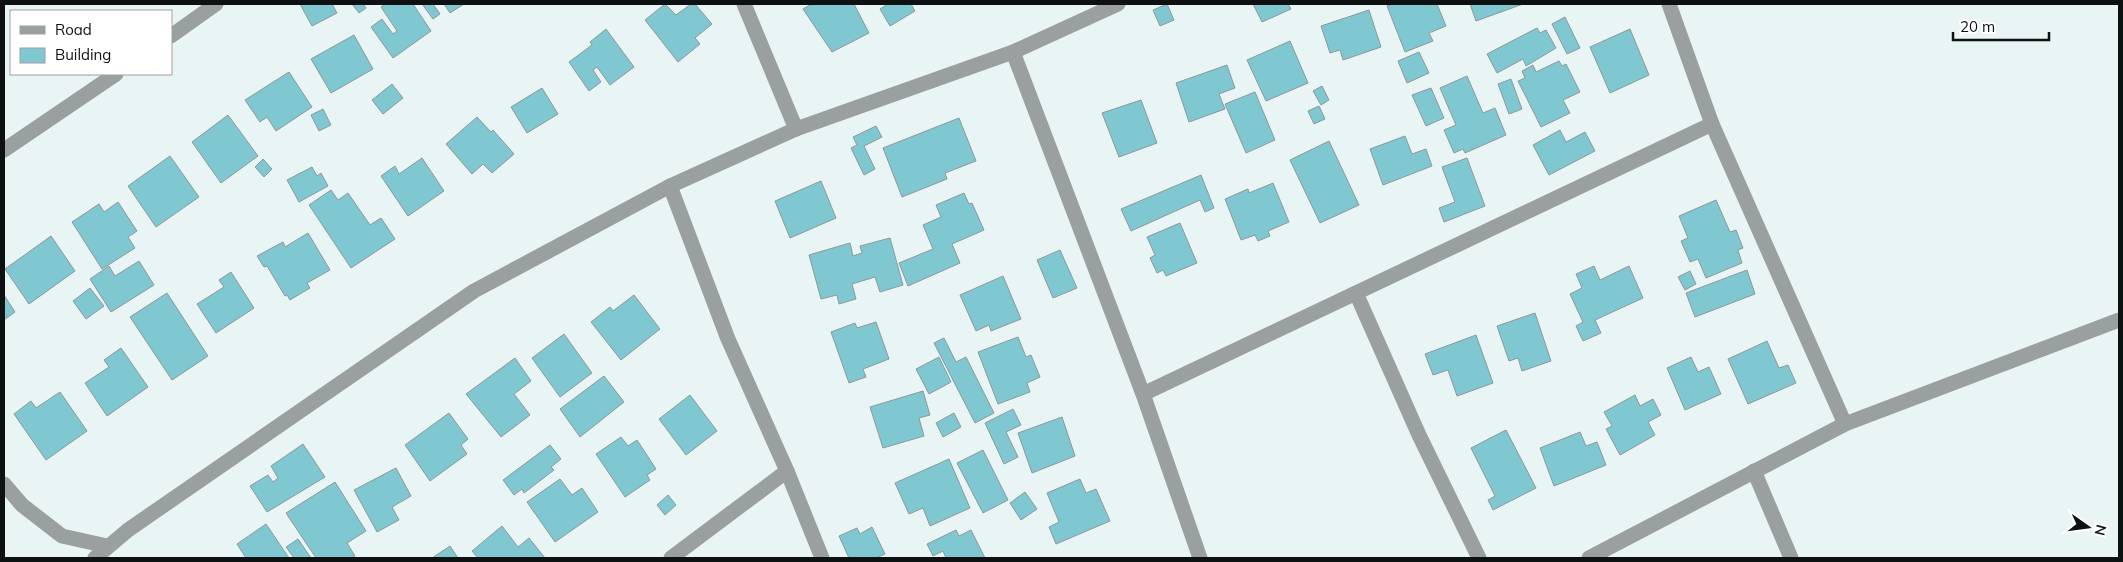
<svg xmlns="http://www.w3.org/2000/svg" width="2123" height="562" font-family="Mulish,sans-serif">
<style>
.building{fill:#7fc7d1;stroke:#8e9899}
.lines{fill:none;stroke-linecap:round;stroke-linejoin:round}
.minor{stroke:#9a9fa0;stroke-width:15}
</style>
<rect width="100%" height="100%" fill="#e9f4f5"/>
<!-- building -->
<g class="building">
<path d="M300 4H332L337 13 312 26Z"/>
<path d="M352 4H363L366 8 359 13Z"/>
<path d="M385 4H413L431 31 393 58 371 27 382 19 393 34 397 31 381 7Z"/>
<path d="M422 4H433L440 14 433 19Z"/>
<path d="M444 4H464L450 13Z"/>
<path d="M665 4 676 15 691 4H695L712 24 695 38 700 44 678 62 645 20Z"/>
<path d="M812 4H854L869 33 832 52 803 9Z"/>
<path d="M888 4H911L915 11 890 26 880 9Z"/>
<path d="M1167 4 1174 20 1160 26 1153 10Z"/>
<path d="M1253 4H1288L1291 9 1262 22Z"/>
<path d="M1393 4H1437L1446 26 1429 33 1433 41 1405 52 1387 6Z"/>
<path d="M1470 4H1523L1476 21Z"/>
<path d="M1369 10 1381 47 1343 60 1340 50 1330 53 1321 26Z"/>
<path d="M1565 17 1580 48 1567 54 1552 24Z"/>
<path d="M1537 28 1540 33 1546 30 1556 48 1526 66 1523 59 1497 73 1487 54Z"/>
<path d="M606 29 634 67 610 85 597 67 593 70 601 82 589 91 569 62 592 45 590 42Z"/>
<path d="M1630 29 1649 75 1610 93 1590 47Z"/>
<path d="M354 35 373 69 331 93 311 59Z"/>
<path d="M1290 41 1308 83 1266 101 1247 60Z"/>
<path d="M1419 52 1429 73 1407 83 1398 61Z"/>
<path d="M1559 61 1562 66 1566 64 1580 92 1563 100 1570 113 1541 127 1518 81 1525 78 1522 71 1533 65 1536 72Z"/>
<path d="M1227 65 1235 88 1219 94 1225 109 1189 122 1176 83Z"/>
<path d="M289 72 312 107 276 131 267 117 260 122 245 100Z"/>
<path d="M1467 76 1483 113 1495 108 1506 135 1465 153 1463 149 1454 153 1444 130 1456 125 1440 88Z"/>
<path d="M1511 79 1522 109 1509 114 1498 84Z"/>
<path d="M392 84 403 98 383 114 372 100Z"/>
<path d="M1322 86 1329 100 1321 105 1313 91Z"/>
<path d="M542 88 558 114 527 133 511 107Z"/>
<path d="M1431 88 1444 118 1426 126 1412 95Z"/>
<path d="M1255 92 1275 140 1246 153 1225 104Z"/>
<path d="M1141 100 1157 143 1119 157 1102 113Z"/>
<path d="M1319 106 1325 119 1314 124 1308 111Z"/>
<path d="M323 109 331 125 319 131 311 115Z"/>
<path d="M228 115 258 156 221 183 192 142Z"/>
<path d="M477 117 491 132 493 130 514 154 492 173 483 164 472 174 446 144Z"/>
<path d="M959 118 976 161 945 173 947 179 902 197 883 148Z"/>
<path d="M876 126 882 137 864 146 875 169 864 175 851 148 857 145 853 137Z"/>
<path d="M1560 130 1566 142 1585 132 1595 151 1549 175 1533 145Z"/>
<path d="M1405 136 1412 154 1426 149 1432 166 1383 185 1370 149Z"/>
<path d="M1329 141 1359 205 1320 223 1290 160Z"/>
<path d="M170 156 199 197 156 227 128 186Z"/>
<path d="M422 158 444 191 408 216 381 176 395 166 399 174Z"/>
<path d="M1467 158 1485 206 1444 222 1439 208 1455 202 1442 167Z"/>
<path d="M263 159 272 169 264 177 255 167Z"/>
<path d="M312 167 317 176 321 173 328 186 299 202 287 180Z"/>
<path d="M1201 175 1214 208 1205 212 1200 200 1131 231 1121 209Z"/>
<path d="M821 181 836 218 790 238 775 201Z"/>
<path d="M1273 183 1289 222 1268 231 1270 236 1258 241 1255 235 1241 240 1225 199 1248 189 1249 193Z"/>
<path d="M331 190 338 200 348 193 370 225 381 218 395 239 351 268 309 205Z"/>
<path d="M964 193 969 204 972 203 984 230 952 244 960 263 908 286 899 263 933 249 923 225 941 217 936 205Z"/>
<path d="M1716 200 1730 232 1736 230 1743 248 1738 250 1742 263 1706 278 1698 259 1690 262 1681 241 1688 238 1679 216Z"/>
<path d="M118 202 137 231 128 237 135 248 102 269 72 222 99 204 104 212Z"/>
<path d="M1180 223 1197 263 1166 276 1163 270 1157 273 1150 258 1155 255 1147 237Z"/>
<path d="M308 233 330 270 307 283 310 288 290 300 287 295 285 296 267 266 264 267 257 256 283 242 285 247Z"/>
<path d="M51 236 75 271 29 304 5 269Z"/>
<path d="M890 238 903 285 880 292 875 277 852 284 856 299 839 304 837 295 821 299 809 255 850 243 853 256 862 253 860 246Z"/>
<path d="M1060 250 1077 288 1053 298 1037 260Z"/>
<path d="M139 261 154 285 111 312 90 279 109 266 115 276Z"/>
<path d="M1594 266 1600 280 1629 266 1643 298 1595 320 1601 333 1583 341 1576 326 1583 322 1570 294 1582 288 1576 274Z"/>
<path d="M1747 270 1755 294 1695 317 1686 293Z"/>
<path d="M1690 271 1696 284 1685 290 1678 277Z"/>
<path d="M231 272 254 308 216 333 197 304 224 287 219 280Z"/>
<path d="M1003 276 1021 319 991 331 989 325 976 331 960 295Z"/>
<path d="M90 288 104 306 86 319 73 301Z"/>
<path d="M167 293 208 356 172 380 130 317Z"/>
<path d="M4 295 15 312 4 320Z"/>
<path d="M634 295 660 329 621 360 591 322 610 307 613 311Z"/>
<path d="M1535 313 1551 361 1522 371 1518 358 1509 361 1497 326Z"/>
<path d="M876 322 889 359 863 369 866 377 849 383 831 332 855 323 857 328Z"/>
<path d="M564 334 592 373 560 397 532 358Z"/>
<path d="M1476 335 1493 383 1457 396 1448 370 1433 375 1425 354Z"/>
<path d="M1018 337 1026 357 1031 355 1040 377 1027 383 1030 392 998 404 978 352Z"/>
<path d="M944 338 956 362 966 357 994 413 975 423 934 343Z"/>
<path d="M1767 341 1779 368 1788 365 1796 383 1748 404 1728 359Z"/>
<path d="M121 348 148 387 107 416 85 383 109 367 104 360Z"/>
<path d="M939 357 951 382 929 394 916 369Z"/>
<path d="M1691 357 1698 372 1709 367 1721 394 1685 410 1667 368Z"/>
<path d="M515 358 531 381 514 394 530 415 501 437 466 394Z"/>
<path d="M604 376 624 402 580 437 560 409Z"/>
<path d="M923 391 930 415 919 418 924 436 883 448 870 407Z"/>
<path d="M60 392 87 431 46 460 14 414 31 401 36 408Z"/>
<path d="M690 395 717 431 686 455 659 419Z"/>
<path d="M1635 395 1640 406 1653 399 1661 415 1648 422 1655 435 1620 455 1606 429 1612 426 1604 412Z"/>
<path d="M1013 409 1021 425 1006 432 1018 457 1004 464 985 423Z"/>
<path d="M449 413 468 439 461 445 467 454 430 481 405 445Z"/>
<path d="M954 413 961 427 943 437 936 423Z"/>
<path d="M1062 417 1075 456 1032 473 1018 433Z"/>
<path d="M1506 430 1536 488 1493 510 1488 500 1495 496 1471 448Z"/>
<path d="M1580 432 1586 446 1597 442 1606 465 1554 486 1540 448Z"/>
<path d="M621 437 628 446 637 440 656 469 647 475 650 480 625 497 596 454Z"/>
<path d="M303 444 325 477 267 512 250 486 268 475 273 482 278 478 271 466Z"/>
<path d="M550 445 561 459 551 467 554 470 524 493 522 489 514 495 503 480Z"/>
<path d="M983 450 1008 500 983 513 957 463Z"/>
<path d="M949 459 970 508 930 526 923 508 909 514 895 483Z"/>
<path d="M396 468 411 496 392 507 399 520 377 532 354 490Z"/>
<path d="M560 479 572 495 582 488 598 512 555 542 527 502Z"/>
<path d="M1080 479 1086 493 1096 489 1110 521 1056 544 1049 527 1059 522 1047 493Z"/>
<path d="M335 482 366 531 347 543 355 556 351 558H316L286 513Z"/>
<path d="M1025 492 1037 509 1021 520 1010 503Z"/>
<path d="M668 495 676 505 665 515 657 505Z"/>
<path d="M266 524 289 558H246L237 544Z"/>
<path d="M502 526 518 547 529 538 545 558H478L472 551Z"/>
<path d="M872 527 885 554 876 558H849L839 536 857 528 860 534Z"/>
<path d="M956 530 959 536 971 530 985 558H946L943 551 933 556 927 544Z"/>
<path d="M298 539 311 558H294L286 547Z"/>
<path d="M450 546 458 558H432Z"/>
</g>
<g class="lines">
<!-- minor -->
<g class="minor">
<path d="M744 4 796 129"/>
<path d="M1669 4 1712 124 1845 424"/>
<path d="M171 36 216 4"/>
<path d="M1013 52 1143 394 1200 558"/>
<path d="M4 150 116 74"/>
<path d="M670 186 728 339 787 471 822 558"/>
<path d="M1356 293 1419 435 1479 558"/>
<path d="M1143 394 1712 124"/>
<path d="M1754 471 1791 558"/>
<path d="M4 484 22 505 62 536 107 546"/>
<path d="M95 558 128 530 474 291 670 186 796 129 1013 52 1118 4"/>
<path d="M671 558 787 471"/>
<path d="M1589 558 1845 424 2119 320"/>
</g>
</g>
<!-- border -->
<rect width="2123" height="562" fill="none" stroke="#0e1112" stroke-width="10"/>
<!-- legend -->
<rect x="10" y="10" width="162" height="65" fill="#ffffff" stroke="#9fa0a0"/>
<rect x="20" y="26" width="25" height="8" fill="#9a9fa0" stroke="#9fa0a0"/>
<text x="55" y="35" font-size="15" fill="#0e1112">Road</text>
<rect x="20" y="48" width="25" height="15" fill="#7fc7d1" stroke="#9fa0a0"/>
<text x="55" y="60" font-size="15" fill="#0e1112">Building</text>
<!-- north arrow -->
<g transform="translate(2088 527) rotate(104)" stroke="#ffffff" stroke-width="4" paint-order="stroke">
<path d="M0-4L9 19L0 12L-9 19Z" fill="#0e1112"/>
<text y="-8" font-size="14" font-weight="bold" text-anchor="middle" fill="#0e1112">N</text>
</g>
<!-- scale -->
<path d="M1953 32v8h96v-8" fill="none" stroke="#0e1112" stroke-width="2.5"/>
<text x="1960" y="32" font-size="15" fill="#0e1112" stroke="#ffffff" stroke-width="4" paint-order="stroke">20 m</text>
</svg>
